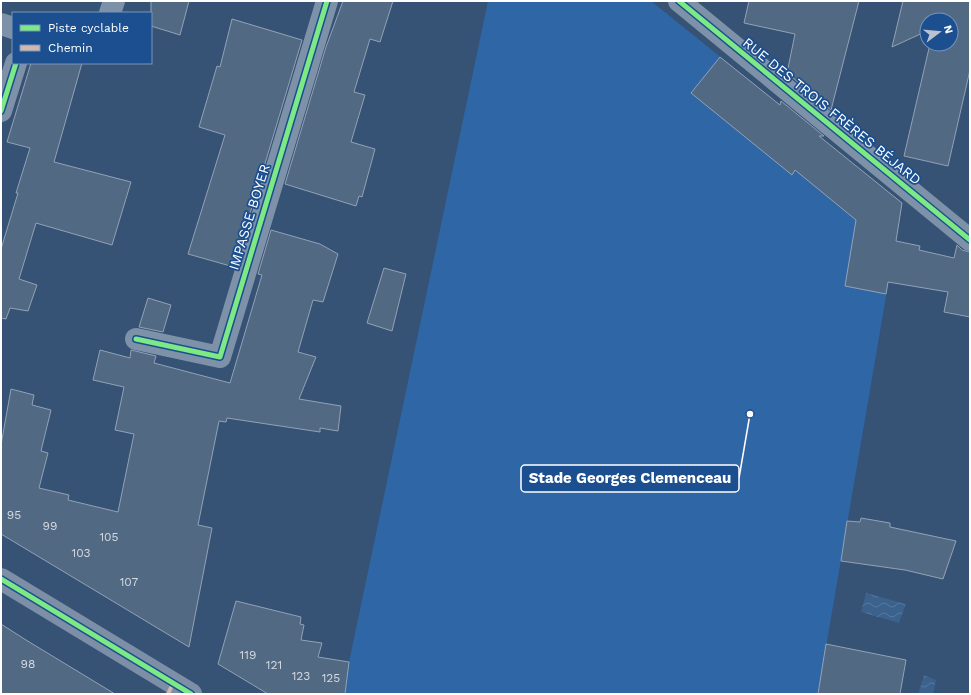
<svg xmlns="http://www.w3.org/2000/svg" width="971" height="695" font-family="'Work Sans',sans-serif">
<style>
.pitch{fill:#2f66a5}
.water{fill:url(#water-waves)}
.building{fill:#526984;stroke:#92a2b6}
.lines{fill:none;stroke-linecap:round;stroke-linejoin:round}
.minor{stroke:#7d92a8;stroke-width:22}
.major{stroke:#7d8ea7;stroke-width:22}
.quiet{stroke:#d1b7ad;stroke-width:4;stroke-dasharray:8 4;stroke-linecap:butt}
.cycleway-casing{stroke:#1b4f8f;stroke-width:8}
.cycleway{stroke:#7ce984;stroke-width:5}
.labels{text-anchor:middle;dominant-baseline:central;stroke-width:3.5;stroke-linejoin:round;paint-order:stroke}
.number-label{font-size:12px;fill:#d4dae0}
.street-label{font-size:14px;fill:#fff;stroke:#1b4f8f}
.leader{fill:none;stroke:#fff;stroke-width:1.5}
.callout-dot{fill:#fff;stroke:#1b4f8f;stroke-width:1.5}
.callout{fill:#1b4f8f;stroke:#fff;stroke-width:1.5}
.callout-label{font-size:15px;text-anchor:middle;font-weight:bold;fill:#fff}
</style>
<defs>
<pattern id="water-waves" width="16" height="10" patternUnits="userSpaceOnUse"><rect width="16" height="10" fill="#3b618d"/><path d="M0 5q4-4 8 0t8 0" fill="none" stroke="#58799e"/></pattern>
</defs>
<rect width="100%" height="100%" fill="#365274"/>
<!-- pitch -->
<path class="pitch" d="M488 1H651L902 203 818 694H345L349 662Z"/>
<!-- water -->
<g class="water">
<path d="M866 593 906 604 899 623 861 612Z"/>
<path d="M924 675 936 680 933 694H918Z"/>
</g>
<!-- building -->
<g class="building">
<path d="M151 1H189L180 35 151 26Z"/>
<path d="M343 1H393L380 42 370 39 354 92 365 95 351 142 375 149 362 197 359 196 356 206 285 184 326 47Z"/>
<path d="M749 1H859L831 110 787 73 795 34 744 23Z"/>
<path d="M903 1H970V70L948 166 904 156 930 44H951V20H927V31L892 47Z"/>
<path d="M232 19 302 40 234 267 188 254 225 135 199 127 217 66 220 67Z"/>
<path d="M720 57 780 105 781 101 824 136H819L902 203 896 241 920 246 919 250 954 258 957 245 962 250 970 252V317L944 312 948 292 888 282 886 294 845 286 856 220 795 170 792 175 691 93Z"/>
<path d="M31 63H82L54 162 131 182 112 245 36 223 19 279 37 285 28 311 10 308 6 319 1 318V249L18 193H16L30 148 7 142Z"/>
<path d="M271 230 320 244 338 254 323 302 313 300 298 352 316 357 299 399 341 406 338 431 320 428V432L227 418 226 422 219 421 198 525 212 528 189 647 1 534V445L11 389 34 395 32 405 51 410 41 451 48 453 39 488 69 495 68 500 118 512 134 434 115 430 124 387 93 380 100 350 130 358 131 350 156 356 154 363 230 383 262 275 258 274Z"/>
<path d="M384 268 406 274 392 331 367 323Z"/>
<path d="M148 298 171 305 163 332 139 327Z"/>
<path d="M861 518 890 523V527L956 541 943 579 905 570 841 561 847 521 860 522Z"/>
<path d="M236 601 301 617 300 624 304 625 301 640 322 643 318 657 349 662 345 694H268L218 664Z"/>
<path d="M1 624 26 640 115 694H1Z"/>
<path d="M826 644 906 660 900 694H818Z"/>
</g>
<g class="lines">
<!-- minor -->
<g class="minor">
<path d="M679 1 970 240"/>
<path d="M110 13 114 1"/>
<path d="M1 24 13 28"/>
<path d="M1 111 16 63"/>
<path d="M136 339 220 357 327 1"/>
</g>
<!-- major -->
<path class="major" d="M1 579 191 694"/>
<!-- quiet -->
<path class="quiet" d="M168 694 173 683"/>
<!-- cycleway casing -->
<g class="cycleway-casing">
<g id="cycleway">
<path d="M679 1 970 240"/>
<path d="M1 111 16 63"/>
<path d="M136 339 220 357 327 1"/>
<path d="M1 579 191 694"/>
</g>
</g>
<!-- cycleway -->
<use href="#cycleway" class="cycleway"/>
</g>
<g class="labels">
<!-- number labels -->
<g class="number-label">
<text x="14" y="515">95</text>
<text x="50" y="526">99</text>
<text x="109" y="537">105</text>
<text x="81" y="553">103</text>
<text x="129" y="582">107</text>
<text x="248" y="655">119</text>
<text x="28" y="664">98</text>
<text x="274" y="665">121</text>
<text x="301" y="676">123</text>
<text x="331" y="678">125</text>
</g>
<!-- street labels -->
<g class="street-label">
<text transform="translate(832 111) rotate(39)">RUE DES TROIS FRÈRES BÉJARD</text>
<text transform="translate(249 217) rotate(-73)">IMPASSE BOYER</text>
</g>
</g>
<!-- callouts -->
<path class="leader" d="M750 414L739 478"/>
<circle class="callout-dot" cx="750" cy="414" r="4"/>
<rect class="callout" x="521" y="465" width="218" height="27" rx="4"/>
<g class="callout-label">
<text x="630" y="483">Stade Georges Clemenceau</text>
</g>
<!-- border -->
<rect width="971" height="695" fill="none" stroke="#ffffff" stroke-width="4"/>
<!-- legend -->
<rect x="12" y="12" width="140" height="52" fill="#1b4f8f" stroke="#7695bc"/>
<rect x="20" y="25" width="20" height="6" fill="#7ce984" stroke="#7695bc"/>
<text x="48" y="32" font-size="12" fill="#ffffff">Piste cyclable</text>
<rect x="20" y="45" width="20" height="6" fill="#d1b7ad" stroke="#7695bc"/>
<text x="48" y="52" font-size="12" fill="#ffffff">Chemin</text>
<!-- north arrow -->
<g transform="translate(939 32) rotate(74)"><circle r="19" fill="#1b4f8f" stroke="#7695bc"/>
<path d="M0-3L7 15L0 10L-7 15Z" fill="#b9c2ce"/>
<text y="-6" font-size="11" font-weight="bold" text-anchor="middle" fill="#ffffff">N</text>
</g>
</svg>
